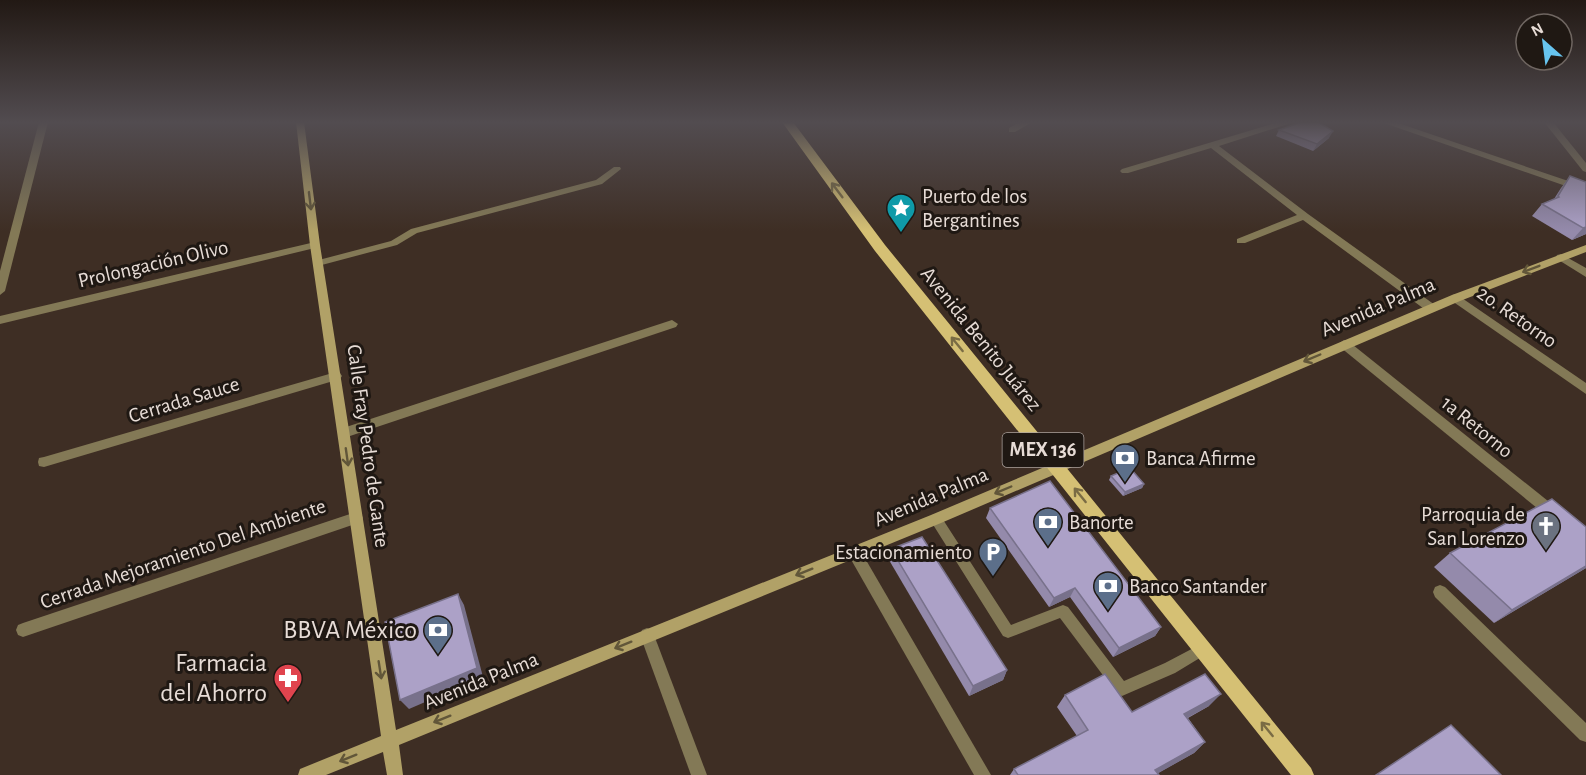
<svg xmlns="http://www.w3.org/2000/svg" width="1586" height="775" font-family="'Alegreya Sans',sans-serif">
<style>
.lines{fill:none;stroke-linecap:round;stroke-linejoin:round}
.lane{fill:#837956;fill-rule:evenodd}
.street{fill:#837956;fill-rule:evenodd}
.secondary{fill:#b1a167;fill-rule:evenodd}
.primary{fill:#d5c074;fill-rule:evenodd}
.wall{fill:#948aab}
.shaded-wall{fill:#78718b}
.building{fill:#aca1c7;stroke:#78718b;stroke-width:1.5}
.oneway{stroke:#7a6c44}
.oneway2{stroke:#615639}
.labels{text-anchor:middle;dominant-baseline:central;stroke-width:6;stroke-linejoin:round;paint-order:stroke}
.shield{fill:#1f1813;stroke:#aba19c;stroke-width:1.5}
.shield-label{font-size:20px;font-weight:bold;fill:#e7dcd6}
.poi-label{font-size:21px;fill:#e7dcd6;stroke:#1f1813;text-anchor:start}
.street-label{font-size:21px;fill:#e7dcd6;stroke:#1f1813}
.near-poi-label{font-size:26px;fill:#e7dcd6;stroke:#1f1813;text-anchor:end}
</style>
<rect width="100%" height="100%" fill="#3e2e24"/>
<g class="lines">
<!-- lane -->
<g class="lane">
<path d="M614 167H620L621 169 602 184 417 233 397 245 318 266 313 263 315 261 391 241 411 229 596 180Z"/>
<path d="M936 514 940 515 1011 625 1063 605 1068 607 1124 681 1165 663 1203 643 1208 645 1210 649 1208 653 1175 673 1122 696 1117 694 1060 618 1008 638 1003 636 932 523 930 519 932 515Z"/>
</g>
<!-- street -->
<g class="street">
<path d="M39 122H48L5 291 0 295V271Z"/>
<path d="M1020 122H1032L1015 132H1009V128Z"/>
<path d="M1279 122H1294L1219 146 1308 214 1435 305 1437 308 1435 311H1427L1303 220 1245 243H1237V239L1297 215 1211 148 1128 173H1122L1120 171 1122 169Z"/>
<path d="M1381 122H1395L1586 187V193Z"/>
<path d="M1544 122H1553L1586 163V172L1583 171Z"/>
<path d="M315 242 320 245 319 247 0 324V316Z"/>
<path d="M1561 254 1586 268V277L1557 259 1556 257 1557 255Z"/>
<path d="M1456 294 1586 383V394L1452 301 1451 298 1452 295Z"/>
<path d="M672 320 678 324 676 327 344 438 340 437 338 433 340 429Z"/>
<path d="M1344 340 1348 341 1558 509 1560 513 1558 517 1553 519 1548 517 1340 347 1338 344Z"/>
<path d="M336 372 340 373 342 376 340 379 44 467 39 466 38 462 39 458 44 457Z"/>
<path d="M356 512 361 514 363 518 361 522 23 637 18 635 16 630 18 625 23 623Z"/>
<path d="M854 546 859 548 991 775H974L849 556 847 552 849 548Z"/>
<path d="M1440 585 1445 587 1586 723V742L1580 740 1435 597 1433 592 1435 587Z"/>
<path d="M647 628 652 630 654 635 707 775H691L640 635 642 630Z"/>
</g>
<!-- secondary -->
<path class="secondary" d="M296 122H304L320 245 396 730 931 515 1452 295 1586 245V252L1460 301 941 523 399 745 403 775H387L383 752 326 775H298L300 769 381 736 310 245Z"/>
<!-- primary -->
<path class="primary" d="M782 122H793L885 245 1311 768 1314 775H1291L875 251Z"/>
</g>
<!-- wall -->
<g class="wall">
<path d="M1279 130 1329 138 1313 151 1276 136Z"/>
<path d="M1570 176 1586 234 1572 240 1532 216 1542 204 1554 199 1561 188Z"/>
<path d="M1111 476 1144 484 1142 488 1123 496 1109 480Z"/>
<path d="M990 508 1161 627 1155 636 1113 657 1070 597 1049 607 986 518Z"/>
<path d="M891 549 1007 670 1003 680 969 696 889 560Z"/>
<path d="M1450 553 1586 568 1494 623 1434 567Z"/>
<path d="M1065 695 1132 712 1209 706 1188 718 1205 742 1194 753 1158 773 1159 775H1010L1014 769 1077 736 1057 707Z"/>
</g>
<!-- shaded-wall -->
<g class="shaded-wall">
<path d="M1333 131 1329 138 1313 151 1317 144Z"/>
<path d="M1586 227V234L1572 240 1583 228Z"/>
<path d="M1144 484 1142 488 1123 496 1125 492Z"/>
<path d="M1586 566V568L1494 623 1512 610Z"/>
<path d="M1075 588 1070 597 1049 607 1054 598Z"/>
<path d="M458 594 464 605 483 677 409 709 400 700Z"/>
<path d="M1161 627 1155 636 1113 657 1119 648Z"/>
<path d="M1007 670 1003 680 969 696 973 686Z"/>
<path d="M1221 694 1209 706 1174 725 1184 714Z"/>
<path d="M1205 742 1194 753 1155 775V770Z"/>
</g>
<!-- building -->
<g class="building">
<path d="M1302 122H1318L1333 131 1317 144 1279 130Z"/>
<path d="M1570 176 1586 182V227L1583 228 1542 204 1559 197 1558 196Z"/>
<path d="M1130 468 1144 484 1125 492 1111 476Z"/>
<path d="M1050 481 1161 627 1119 648 1075 588 1054 598 990 508Z"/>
<path d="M1552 499 1586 527V566L1512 610 1450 553Z"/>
<path d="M922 537 1007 670 973 686 891 549Z"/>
<path d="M458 594 477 668 400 700 385 622Z"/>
<path d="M1105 674 1132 712 1205 674 1221 694 1184 714 1205 742 1155 770 1159 775H1018L1014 769 1088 730 1065 695Z"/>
<path d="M1451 725 1501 775H1376Z"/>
</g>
<!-- one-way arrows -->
<defs><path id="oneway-shaft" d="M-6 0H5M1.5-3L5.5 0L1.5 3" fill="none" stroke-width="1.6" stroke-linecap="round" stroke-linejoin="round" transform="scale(1.5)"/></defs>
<g class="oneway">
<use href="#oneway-shaft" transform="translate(837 190) rotate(-127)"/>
<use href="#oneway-shaft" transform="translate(957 344) rotate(-129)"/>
<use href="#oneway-shaft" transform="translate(1080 495) rotate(-129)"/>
<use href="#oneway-shaft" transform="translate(1267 729) rotate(-129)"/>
</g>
<g class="oneway2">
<use href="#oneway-shaft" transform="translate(310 201) rotate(83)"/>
<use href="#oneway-shaft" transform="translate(1531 269) rotate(159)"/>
<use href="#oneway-shaft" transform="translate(1312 358) rotate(157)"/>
<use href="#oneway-shaft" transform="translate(347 457) rotate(82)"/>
<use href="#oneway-shaft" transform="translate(1003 490) rotate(157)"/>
<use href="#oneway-shaft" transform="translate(804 572) rotate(158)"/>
<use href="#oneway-shaft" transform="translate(623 645) rotate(158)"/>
<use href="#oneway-shaft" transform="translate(380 670) rotate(81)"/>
<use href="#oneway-shaft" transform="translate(442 719) rotate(158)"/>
<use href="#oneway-shaft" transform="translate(348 758) rotate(158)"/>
</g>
<!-- sky -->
<linearGradient id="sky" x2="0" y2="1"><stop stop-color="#221914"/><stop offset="0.53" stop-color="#524c50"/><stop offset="1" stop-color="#524c50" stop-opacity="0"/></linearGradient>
<rect width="1586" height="231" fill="url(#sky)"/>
<!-- icons -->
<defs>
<g id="sight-pin" transform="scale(1.5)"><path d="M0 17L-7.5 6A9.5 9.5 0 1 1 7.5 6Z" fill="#0f9aa8" stroke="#1f1813"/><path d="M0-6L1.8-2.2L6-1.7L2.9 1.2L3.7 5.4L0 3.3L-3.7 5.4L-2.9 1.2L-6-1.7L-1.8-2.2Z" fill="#fff"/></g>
<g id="bank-pin" transform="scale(1.5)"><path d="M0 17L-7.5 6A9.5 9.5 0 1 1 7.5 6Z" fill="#5c6f8a" stroke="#1f1813"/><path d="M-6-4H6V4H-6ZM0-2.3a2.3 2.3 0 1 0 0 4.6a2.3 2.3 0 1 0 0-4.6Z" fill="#fff"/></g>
<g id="church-pin" transform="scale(1.5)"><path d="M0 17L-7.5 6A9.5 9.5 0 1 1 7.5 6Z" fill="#6b7280" stroke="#1f1813"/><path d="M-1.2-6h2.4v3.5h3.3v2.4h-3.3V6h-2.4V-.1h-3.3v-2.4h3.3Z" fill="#fff"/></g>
<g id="parking-pin" transform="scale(1.5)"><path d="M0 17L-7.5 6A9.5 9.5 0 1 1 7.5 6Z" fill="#5c6f8a" stroke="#1f1813"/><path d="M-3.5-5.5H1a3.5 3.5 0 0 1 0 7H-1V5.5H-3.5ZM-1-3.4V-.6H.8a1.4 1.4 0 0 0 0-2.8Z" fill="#fff"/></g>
<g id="pharmacy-pin" transform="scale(1.5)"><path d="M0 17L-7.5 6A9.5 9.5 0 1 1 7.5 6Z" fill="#e0444e" stroke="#1f1813"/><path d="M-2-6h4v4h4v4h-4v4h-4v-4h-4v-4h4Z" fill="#fff"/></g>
</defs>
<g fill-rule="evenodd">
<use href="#sight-pin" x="901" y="208"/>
<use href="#bank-pin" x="1125" y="458"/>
<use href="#bank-pin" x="1048" y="522"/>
<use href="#church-pin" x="1546" y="526"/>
<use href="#parking-pin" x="993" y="552"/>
<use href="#bank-pin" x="1108" y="586"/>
<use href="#bank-pin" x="438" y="630"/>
<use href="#pharmacy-pin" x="288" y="678"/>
</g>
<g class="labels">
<!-- shield labels -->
<rect class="shield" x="1002.5" y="433" width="81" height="34" rx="4.5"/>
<g class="shield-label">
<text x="1043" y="450">MEX 136</text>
</g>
<!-- poi labels -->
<g class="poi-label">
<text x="922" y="196">Puerto de los<tspan x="922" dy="24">Bergantines</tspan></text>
<text x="1146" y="458">Banca Afirme</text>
<text x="1525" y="514" text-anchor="end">Parroquia de<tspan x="1525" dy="24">San Lorenzo</tspan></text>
<text x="1069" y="522">Banorte</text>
<text x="972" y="552" text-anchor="end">Estacionamiento</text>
<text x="1129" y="586">Banco Santander</text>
</g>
<!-- street labels -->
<g class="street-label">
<text transform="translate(153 264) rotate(-13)">Prolongación Olivo</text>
<text transform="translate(1378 307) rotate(-23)">Avenida Palma</text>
<text transform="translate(1517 317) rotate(35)">2o. Retorno</text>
<text transform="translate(981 339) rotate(51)">Avenida Benito Juárez</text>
<text transform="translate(184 400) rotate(-17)">Cerrada Sauce</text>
<text transform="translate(1477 427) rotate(39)">1a Retorno</text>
<text transform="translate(368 446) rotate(82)">Calle Fray Pedro de Gante</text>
<text transform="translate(931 497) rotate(-23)">Avenida Palma</text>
<text transform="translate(183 554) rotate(-19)">Cerrada Mejoramiento Del Ambiente</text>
<text transform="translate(481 681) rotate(-22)">Avenida Palma</text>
</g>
<!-- near-poi labels -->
<g class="near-poi-label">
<text x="417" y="630">BBVA México</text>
<text x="267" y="663">Farmacia<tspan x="267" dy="30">del Ahorro</tspan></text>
</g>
</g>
<!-- north arrow -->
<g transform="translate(1544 42) rotate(332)"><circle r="28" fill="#1f1813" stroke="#6f6661" stroke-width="1.5"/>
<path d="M0-4.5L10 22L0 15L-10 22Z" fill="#67c4ef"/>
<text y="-9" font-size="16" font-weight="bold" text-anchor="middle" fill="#e7dcd6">N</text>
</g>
</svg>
